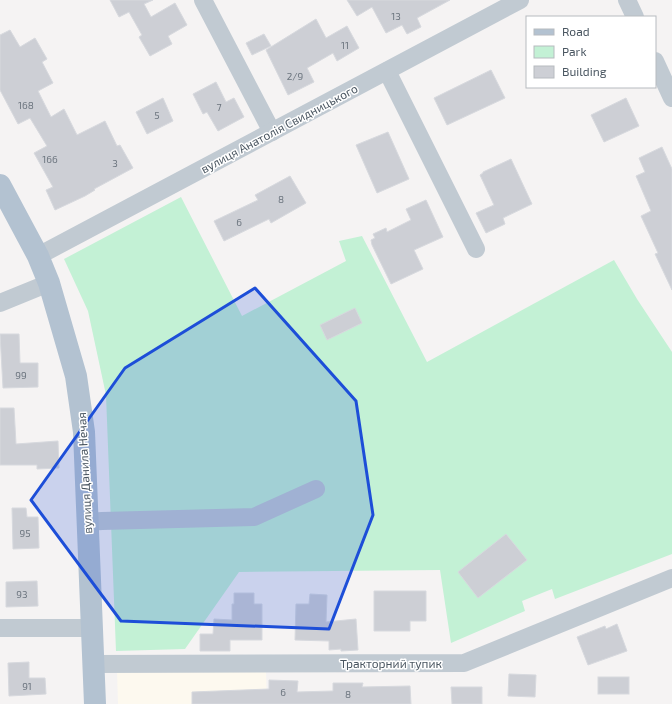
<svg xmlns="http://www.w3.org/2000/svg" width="672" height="704" font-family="'Exo 2',sans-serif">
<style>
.commercial{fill:#fdf9ef}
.green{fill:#c3f1d5}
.building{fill:#cdcfd5;stroke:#d7d9de}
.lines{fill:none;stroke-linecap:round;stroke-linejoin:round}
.minor{stroke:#c1cad2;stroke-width:18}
.major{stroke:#b3c2d1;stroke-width:22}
.marked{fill:#1d4ed8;fill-opacity:0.2;stroke:#1d4ed8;stroke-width:3;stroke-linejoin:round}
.labels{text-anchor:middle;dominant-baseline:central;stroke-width:3;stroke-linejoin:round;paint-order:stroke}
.number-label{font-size:10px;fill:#6b747e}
.street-label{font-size:12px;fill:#4a5661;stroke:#fff}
</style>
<rect width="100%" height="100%" fill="#f5f3f3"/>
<!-- commercial -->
<path class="commercial" d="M117 671 266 672 267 704H118Z"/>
<!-- green -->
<path class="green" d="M181 197 242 316 346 261 339 241 362 236 427 362 614 260 637 299 672 352V554L555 599 552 589 522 601 525 611 451 643 440 570 239 572 185 649 116 651 106 395 88 311 64 259Z"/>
<!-- building -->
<g class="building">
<path d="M110 0H153L144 4 151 17 175 3 187 25 168 36 172 44 150 56 139 37 142 35 129 12 119 17Z"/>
<path d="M347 0H450L417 18 421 27 407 34 402 25 386 33 372 7 357 16Z"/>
<path d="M316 19 326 38 347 26 359 48 337 61 333 53 307 68 314 82 288 95 266 50Z"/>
<path d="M10 30 20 47 35 38 47 59 42 62 53 83 38 91 51 117 64 109 77 135 105 121 117 146 120 145 133 168 94 189 95 190 85 196 55 210 46 190 53 187 34 153 47 146 30 118 18 124 0 90V35Z"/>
<path d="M264 34 271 46 252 55 246 43Z"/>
<path d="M491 70 505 98 447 125 434 98Z"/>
<path d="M216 82 226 102 234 98 244 117 218 131 207 112 203 114 193 94Z"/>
<path d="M163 98 173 121 147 134 136 112Z"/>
<path d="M626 98 639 126 604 142 591 115Z"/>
<path d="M388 132 409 179 377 193 356 145Z"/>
<path d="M662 147 672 169V290L655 254 658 253 641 216 651 211 636 176 645 172 639 158Z"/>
<path d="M511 159 532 204 503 218 505 224 486 233 476 213 494 205 480 175 483 173V172Z"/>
<path d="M290 176 306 203 271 223 269 219 224 241 214 221 258 200 255 195Z"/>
<path d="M426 200 443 237 414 250 423 269 391 284 372 245 371 240 375 238 373 234 386 228 387 232 411 220 406 209Z"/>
<path d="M355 308 362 323 327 340 320 325Z"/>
<path d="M0 334H19L20 363H38V387L3 388Z"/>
<path d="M0 408H14L16 444 58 441 59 468 37 469V465H0Z"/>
<path d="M12 508H26L27 517H38L39 548 13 549Z"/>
<path d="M506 534 527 560 478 598 458 572Z"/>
<path d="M37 581 38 606 6 607V582Z"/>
<path d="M374 591H426V621H410V631H374Z"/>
<path d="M234 593H254V604H262V640H230V651H200V634H213L214 619 232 620V604H234Z"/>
<path d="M310 594 327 595 326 622 356 619 358 650 341 651V649L329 650V641L295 640 296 604H309Z"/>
<path d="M617 624 627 651 588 665 577 637 605 626 606 629Z"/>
<path d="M29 662V678H45L46 694 9 696 8 663Z"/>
<path d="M509 674 536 675 535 697 508 696Z"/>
<rect x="598" y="677" width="31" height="17"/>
<path d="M269 680 298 681 297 692 333 691V683H363L362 687 410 686 411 704H192V692L269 689Z"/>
<path d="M451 687H482V704H452Z"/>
</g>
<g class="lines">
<!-- minor -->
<g class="minor">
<path d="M203 0 272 132"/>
<path d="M627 0 635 17"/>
<path d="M655 61 672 98"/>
<path d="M387 71 476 249"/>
<path d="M38 256 520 0"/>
<path d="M0 303 49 283"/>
<path d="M87 522 102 521 254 517 316 489"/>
<path d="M0 628H91"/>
<path d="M93 664 464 663 672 578"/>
</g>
<!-- major -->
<path class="major" d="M0 185 38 256 49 283 76 376 84 432 95 704"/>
</g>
<!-- marked area -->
<path class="marked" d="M255 288 356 401 373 515 329 629 121 621 31 500 125 368Z"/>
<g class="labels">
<!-- number labels -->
<g class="number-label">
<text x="396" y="16">13</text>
<text x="345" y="45">11</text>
<text x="295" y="76">2/9</text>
<text x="26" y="105">168</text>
<text x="219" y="107">7</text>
<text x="157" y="115">5</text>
<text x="50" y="159">166</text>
<text x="115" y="163">3</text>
<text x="281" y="199">8</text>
<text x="239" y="222">6</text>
<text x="21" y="375">99</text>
<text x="25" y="533">95</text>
<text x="22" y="594">93</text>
<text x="27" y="686">91</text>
<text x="283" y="692">6</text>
<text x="348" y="694">8</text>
</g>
<!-- street labels -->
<g class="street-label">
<text transform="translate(279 128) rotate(-28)">вулиця Анатолія Свидницького</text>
<text transform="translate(84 473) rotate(-93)">вулиця Данила Нечая</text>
<text x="391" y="663">Тракторний тупик</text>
</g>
</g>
<!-- legend -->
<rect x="526" y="16" width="130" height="72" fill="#ffffff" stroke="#b7bbc0"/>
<rect x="534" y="29" width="20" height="6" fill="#b3c2d1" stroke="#b7bbc0"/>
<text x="562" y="36" font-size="12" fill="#4a5661">Road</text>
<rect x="534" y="46" width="20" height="12" fill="#c3f1d5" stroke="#b7bbc0"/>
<text x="562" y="56" font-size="12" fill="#4a5661">Park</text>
<rect x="534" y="66" width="20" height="12" fill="#cdcfd5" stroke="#b7bbc0"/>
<text x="562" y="76" font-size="12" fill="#4a5661">Building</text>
</svg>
